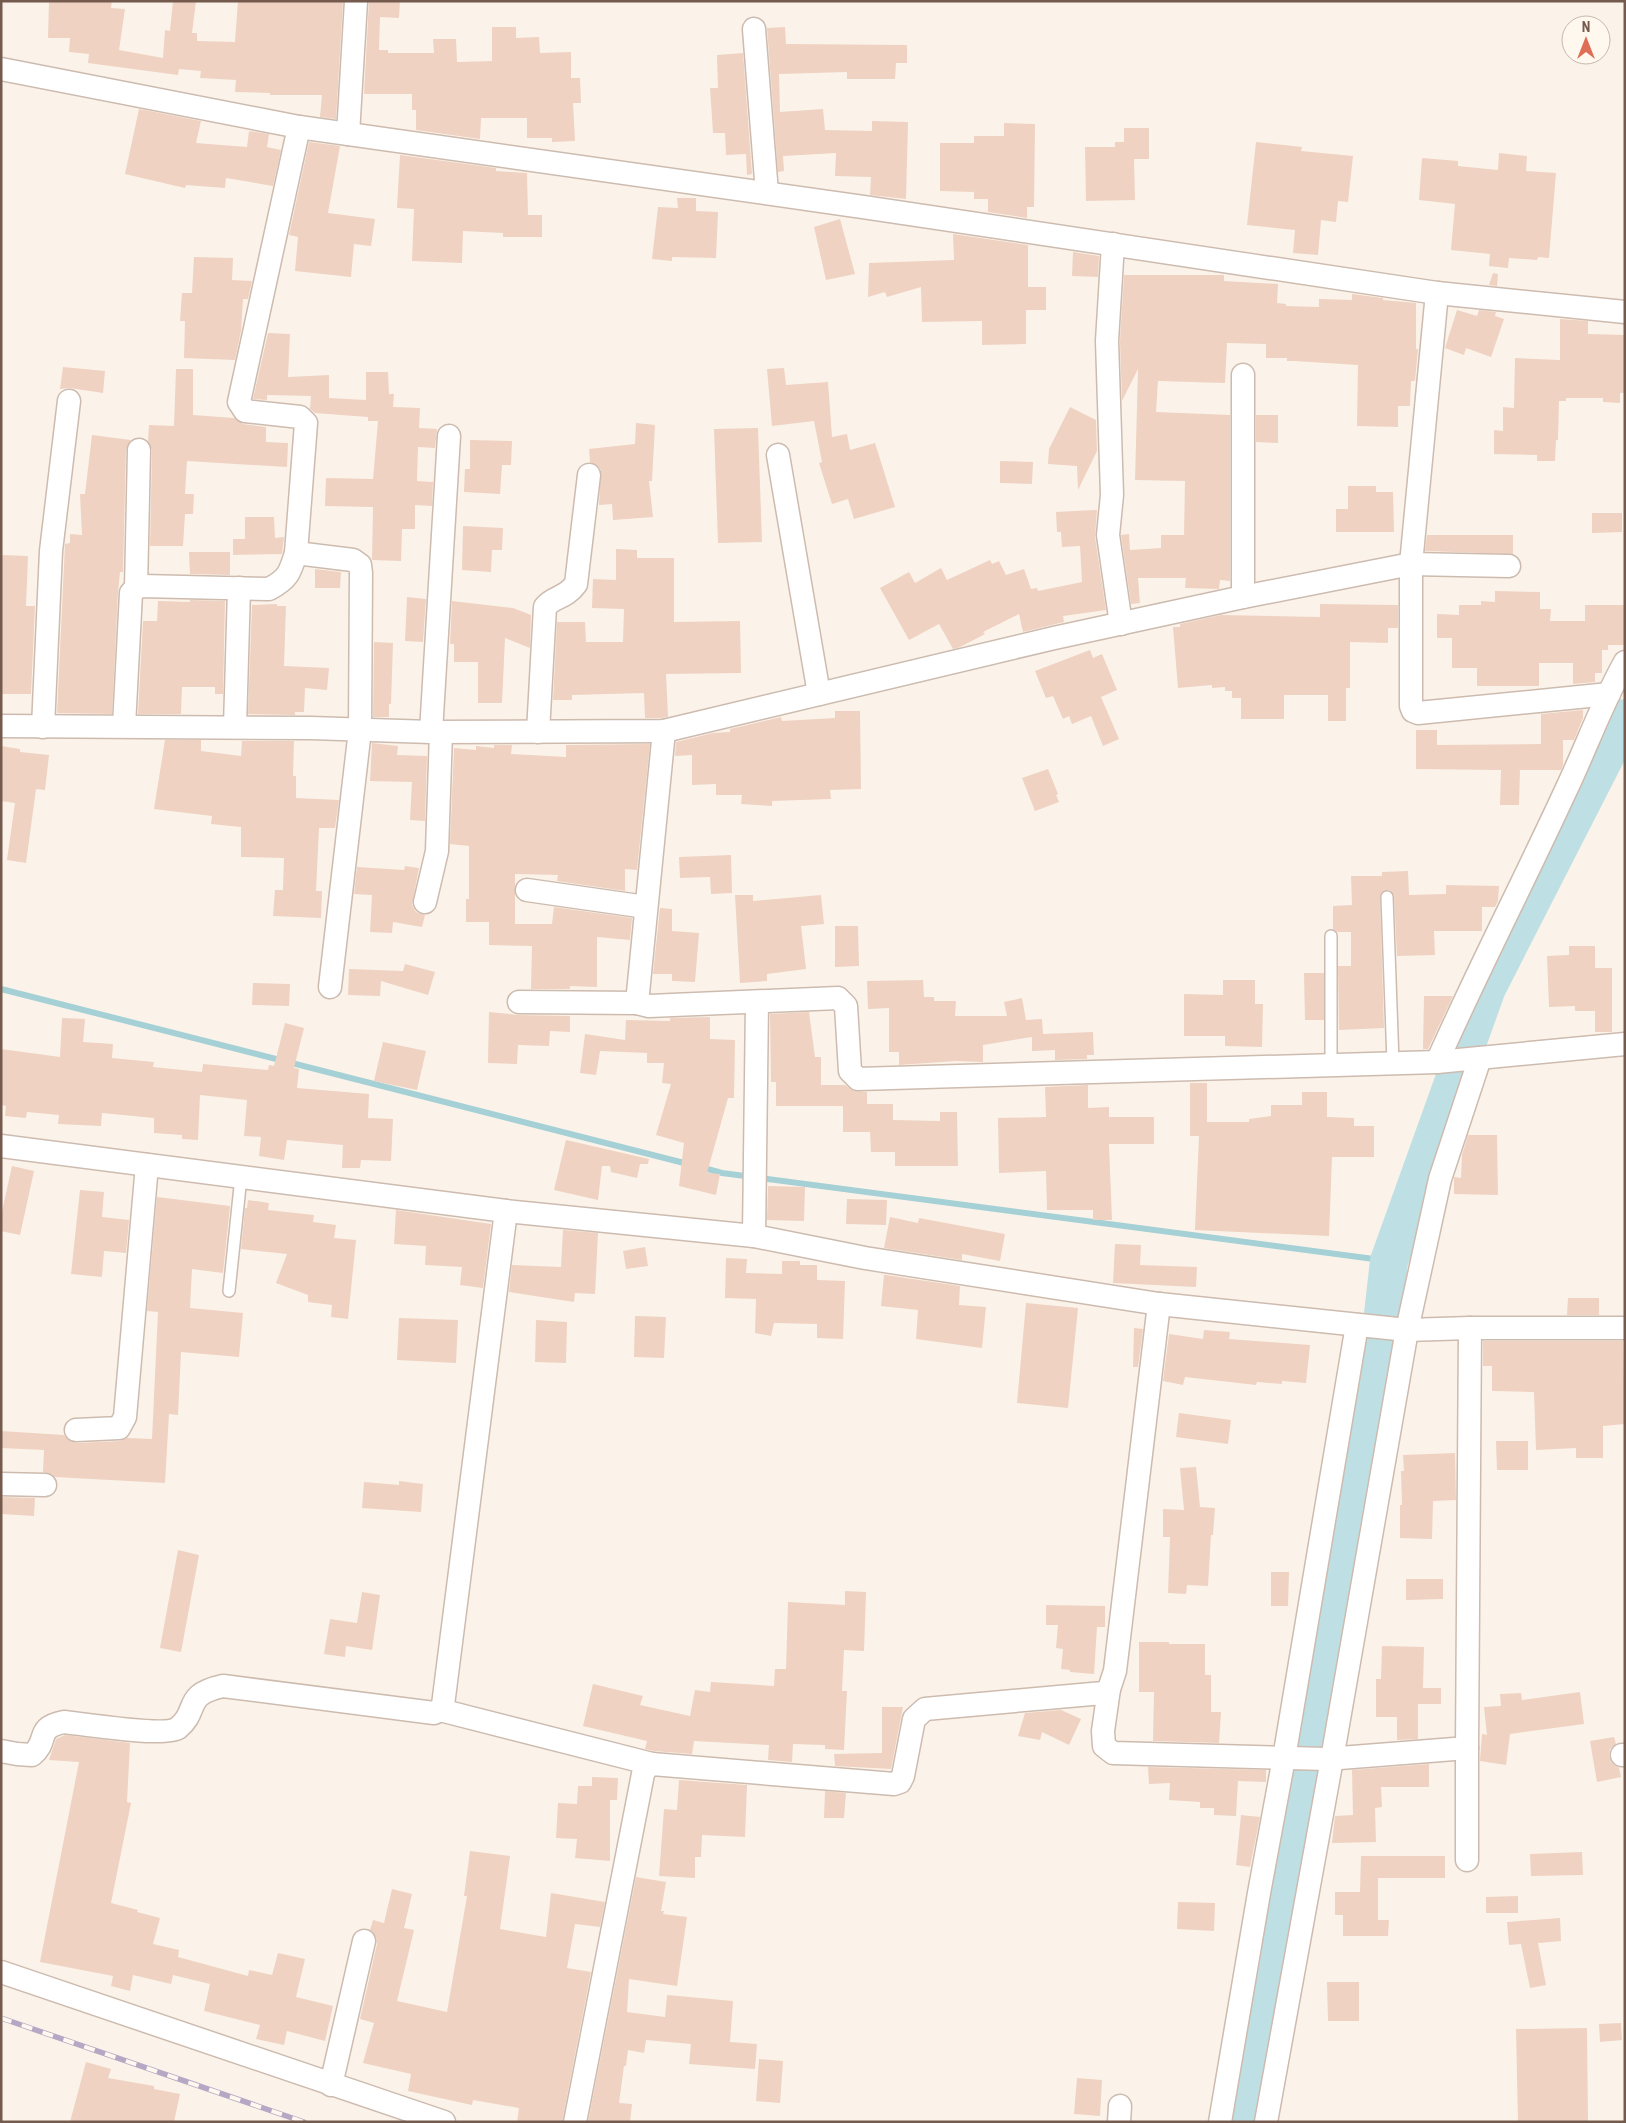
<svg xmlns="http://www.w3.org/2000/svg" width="1626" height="2123" font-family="'Roboto Condensed',sans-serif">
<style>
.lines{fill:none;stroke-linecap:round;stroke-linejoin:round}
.stream{stroke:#a5d0d5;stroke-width:6}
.river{stroke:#bee0e4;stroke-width:38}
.building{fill:#efd2c2}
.lane-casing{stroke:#cdbbaf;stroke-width:14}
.street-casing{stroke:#cdbbaf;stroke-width:25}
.lane{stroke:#fff;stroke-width:11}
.street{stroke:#fff;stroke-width:22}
.rail-casing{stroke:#b6a7c5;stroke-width:5.5}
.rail{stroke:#fef8ef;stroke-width:4;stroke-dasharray:11;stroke-linecap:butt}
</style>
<rect width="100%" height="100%" fill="#fbf3e9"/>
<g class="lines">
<!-- stream -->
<g class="stream">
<path d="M1 989 688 1164"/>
<path d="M700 1167 722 1173 1389 1261"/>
</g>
<!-- river -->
<path class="river" d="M1241 2122 1378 1358 1389 1261 1487 988 1625 718"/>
</g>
<!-- building -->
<g class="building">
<path d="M49 1H112L111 8 125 9 119 50 163 58 165 30 170 31 173 1H196L192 33H197V41L235 42 238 1H343L336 119 320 117 322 95H270V93L235 92 236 80 200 78 201 71 179 69 178 75 88 63 89 54 69 52 70 38H48Z"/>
<path d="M369 1H400L399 18 380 17 379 50H388V53H434L433 39H456L457 62 492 61V27H516V38L539 37 540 53 571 52V78H580L581 103H573L575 141 552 142V138H527V118H481L480 139 416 130V110H412V94H364Z"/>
<path d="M785 27 786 44 907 45V63H896L895 79H847V72L779 74 780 112 823 109 825 130 872 131V121L908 122 906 199 870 195 871 177 835 176 836 153 783 156 784 171 778 172 767 28Z"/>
<path d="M743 53 752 174 747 175 746 154 726 155 725 133H713L710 88H718L717 55Z"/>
<path d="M139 109 201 121 196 143 247 147 249 131 269 134 267 147 281 150 273 186 226 178 225 188 186 185 185 188 125 174Z"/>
<path d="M1004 123 1035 124 1034 207H1027V218L988 212V199H974V192L940 191V143H974V136H1004Z"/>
<path d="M1124 128H1149V159H1134L1135 200 1086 201 1085 147H1115V142H1124Z"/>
<path d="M309 142 340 146 328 213 375 219 371 246 354 244 351 277 295 271 298 237 289 235Z"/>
<path d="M1256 142 1302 147 1301 151 1353 156 1348 202 1338 201 1336 222 1321 220 1318 255 1293 253 1295 230 1247 225Z"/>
<path d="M1499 153 1527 156 1526 171 1556 173 1549 258 1538 257 1537 260 1509 258 1508 268 1489 266 1490 254 1451 250 1455 204 1419 200 1422 158 1458 161V166L1498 170Z"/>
<path d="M400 155 496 168V171L527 173 528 215H542V237H503V233L463 231 462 263 412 261 414 209 397 208Z"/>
<path d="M677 198H696V211L718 212 716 258 672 257V261L652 259 658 207 678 208Z"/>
<path d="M840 219 855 274 826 280 814 227Z"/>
<path d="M953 234 1028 245V287H1046V310H1026V344L982 345V321L922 322 921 287 887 297 885 292 868 297 869 263 954 260Z"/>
<path d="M1073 252 1099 256 1098 277 1072 276Z"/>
<path d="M194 257 233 258 232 280 252 281 248 299H243L241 331 235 360 184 358 185 321H180L182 293H192Z"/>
<path d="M1493 273 1498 274 1497 286 1489 285Z"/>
<path d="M1124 275H1224V281L1278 284 1277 303 1286 304V306L1319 307V299L1352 300V294L1383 298V300L1416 303V349H1418L1415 381H1411L1410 406H1398V427L1357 426 1358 365 1294 361H1287V358H1266V344L1227 343 1225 383 1158 381 1156 412 1230 415V581L1220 580 1219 589 1185 588 1186 578H1138L1140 603 1131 604 1121 535 1129 534 1130 550 1161 548V535H1184L1185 481 1135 480 1138 369 1122 401 1120 341Z"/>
<path d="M1457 310 1477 316 1479 310 1496 312 1495 316 1504 319 1491 357 1466 348 1464 355 1445 348Z"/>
<path d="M1560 319 1588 321V334L1625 335V393H1620V403L1603 402V398H1566V401H1559L1558 440H1556L1555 461H1537V455L1494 454V430L1503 431V407L1514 408 1515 358 1560 360Z"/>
<path d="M268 333 290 334 288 377 329 375V398L366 400V372H388L389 394H394L393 407 420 408 419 428 437 429 435 448 418 447 417 481 433 482 432 506 415 505V529H402L401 561 372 560 373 507 325 506 326 478 373 479 378 421H368V417L315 413 310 409 311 396 267 395V400L253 399Z"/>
<path d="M63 367 105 371 103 393 70 388 60 389Z"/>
<path d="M784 368 786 385 828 382 832 437 847 434 850 450 875 443 895 507 854 519 848 499 832 504 819 463 822 462 814 421 772 426 767 369Z"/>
<path d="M176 369H193V415L234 418 243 424 266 427V442L288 443 287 467 187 461 185 494H194L193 514H185L183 546H150L152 450 148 441 149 425 174 426Z"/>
<path d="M1070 407 1096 420 1097 451 1078 490 1077 466 1048 464 1049 449Z"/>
<path d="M1256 415H1278V443L1256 442Z"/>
<path d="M636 423 655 425 652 481H649L653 517 613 520 612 504 599 505 601 470 597 465 590 462 589 449 635 444Z"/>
<path d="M758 428 762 542 718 543 714 429Z"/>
<path d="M92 435 131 440 126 450 123 572H120L118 592 112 714 57 713 65 544 70 543V534L82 535 80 494H85Z"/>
<path d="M470 440 512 441 511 465H502L500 494 464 492 465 469H470Z"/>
<path d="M1000 461 1033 462 1032 484 1000 483Z"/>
<path d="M1348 486H1376V492H1393L1394 532H1336V509H1348Z"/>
<path d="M1094 510H1097L1095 537 1106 610 1063 616 1064 622 1023 632 1019 614 983 632 985 634 960 647 953 649 939 624 909 640 880 588 909 572 915 583 941 568 947 580 990 560 992 564 999 561 1006 575 1024 569 1031 589 1037 588 1038 591 1082 582 1080 546 1062 547 1061 532H1057L1056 512Z"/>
<path d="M1592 513H1622V532L1592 533Z"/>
<path d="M245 517H274L275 538 284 537 282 554 233 555V539H245Z"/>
<path d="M463 526 503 528 502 550H492L491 572 462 570Z"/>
<path d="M1427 535H1513V554L1425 551Z"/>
<path d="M616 549 637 550V558H674V622L740 621 741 673 666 674 668 717 662 718H645L644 693 572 695V700H553L557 622H585L586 642H623L624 609 592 608 593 579 616 580Z"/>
<path d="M189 552H230V575L190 574Z"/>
<path d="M1 555 28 556 26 606H35L31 694H1Z"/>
<path d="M315 569 341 572 340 588H315Z"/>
<path d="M1495 591 1540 592V609H1551L1550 621H1585V605H1625V645H1608V650H1602V673H1595V682L1573 684V663H1539V686H1477V668H1452V638H1437V614L1459 615V605H1481V601L1495 602Z"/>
<path d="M407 597 426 599 423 642 405 641Z"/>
<path d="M190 600 225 601 223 694H215V687H182L181 714H138L143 621H157L158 601 190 602Z"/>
<path d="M452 601 513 608 531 615 530 648 505 638 502 703H478V662H454V644H450Z"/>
<path d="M277 604V606H286L284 666 329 668 327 690 305 688 304 712H295V715L248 714 252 605Z"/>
<path d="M1320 604 1398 605V628H1388V643L1350 642V688H1346V721H1328V695H1284V719H1241V698H1232V691H1225V687L1212 688V685L1178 688 1173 627H1180V624L1221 615 1320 617Z"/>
<path d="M374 642 393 643 391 704H389V717H373Z"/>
<path d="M1090 650 1093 658 1102 654 1117 690 1101 697 1119 739 1103 746 1091 716 1072 724 1069 716 1063 719 1053 696 1046 698 1035 671Z"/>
<path d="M1583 710V718L1574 740H1563V765L1561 770H1520L1519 805H1500L1501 770 1416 769V730H1437V745L1541 744V714Z"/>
<path d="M835 711H860L861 789 830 790 831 799 772 801V806L741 804 742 795H716V784L692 785V755L675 756 676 742 713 733 730 732V729L781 717 782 721 835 718Z"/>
<path d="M165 740H201V751L241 756 242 741H294L293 776H296V798L339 800 335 828H319L316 891H322L321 918 273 916 275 890H283L284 858 241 857V827L211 824 212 816 154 809Z"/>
<path d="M372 743 398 746 397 755 427 756 425 821 410 820 412 782 370 781Z"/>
<path d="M650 744 637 870 625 869V891L557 881 558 875 515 874V924H552L554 907 632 918 630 940 597 937V987L570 986V989H531L532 946 489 945V922H466V899H469V846L450 844 454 748 476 750V746L494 748V745H512L511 754 566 757V745Z"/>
<path d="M1 746 20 749V752L49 755 45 790 36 789 26 863 7 860 15 803 1 801Z"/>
<path d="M1048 769 1058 794 1056 795 1059 802 1035 811 1022 778Z"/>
<path d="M731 855 732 893 711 894 710 877 680 878 679 857Z"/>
<path d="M405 866 419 868 412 905 416 912 425 915 422 927 393 922 392 933 370 932 372 895 354 894 357 867 404 870Z"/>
<path d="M1408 871 1409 895 1446 894V885L1499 886 1498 901 1495 907H1482V931H1434L1435 955 1397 956 1394 896 1390 890 1383 891 1380 897 1384 1028 1339 1030 1338 966H1351V932H1337L1333 929V906L1352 905 1351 876H1382V872Z"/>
<path d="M735 895H753V901L821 895 824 924 801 926 806 969 767 974V981L740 983Z"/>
<path d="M660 908 672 909V931L699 933 695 982 672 981V974H653Z"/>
<path d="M835 926H858L859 966 835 967Z"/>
<path d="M1569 946H1595V968H1612V1032H1595V1011H1575V1006L1549 1007 1547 956 1569 955Z"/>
<path d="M405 964 435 972 428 995 381 981 380 996 348 995 349 969 403 971Z"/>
<path d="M1304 973H1324V1020H1305Z"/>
<path d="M923 980 924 997H934V1001H956L955 1016H1007L1004 1002 1022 998 1026 1020 1042 1019 1043 1034 1093 1032 1094 1055H1087V1059L1055 1060V1050L1032 1051V1037L983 1045V1062L956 1061 899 1065V1052H889V1008L868 1009 867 981Z"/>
<path d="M1223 980H1255V1004H1263L1262 1047 1225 1046V1036H1184V994L1223 995Z"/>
<path d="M253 983 290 984 289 1006 252 1005Z"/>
<path d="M1424 996H1453L1428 1049H1423Z"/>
<path d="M489 1012 519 1015 570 1016V1032L550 1031 549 1046 518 1045 517 1064 488 1063Z"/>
<path d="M809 1012 815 1057H821V1085H845L854 1091 867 1092V1104H893V1120L940 1121V1112H957L958 1166H895V1152H871L870 1132H843V1106H776V1082H771L770 1014Z"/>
<path d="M710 1017V1039L735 1040 734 1098H728L707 1173 720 1174 716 1195 679 1186 684 1143 656 1135 671 1084 662 1083 664 1063H647V1053L600 1051 596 1075 580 1073 585 1034 625 1040 626 1020 670 1021V1018Z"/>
<path d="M62 1018 85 1019 83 1042 113 1044 112 1058 154 1062 153 1067 202 1072 203 1064 268 1070 269 1065 274 1066 285 1023 304 1028 294 1068 299 1069 297 1088 369 1094 368 1118 393 1119 391 1161 361 1160 360 1168H342L343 1145 287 1140 284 1160 259 1156 261 1137 244 1136 247 1100 200 1095 198 1140 182 1139V1135L154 1133V1118L102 1113 101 1126 58 1124 59 1115 27 1112 26 1118 5 1116 6 1106 1 1105V1049L60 1057Z"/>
<path d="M383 1042 426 1051 417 1090 374 1081Z"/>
<path d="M1190 1083H1207V1122H1249V1119L1271 1116V1105H1302V1092H1327V1117L1354 1118V1126H1374V1157H1332L1329 1236 1195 1230 1199 1136H1190Z"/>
<path d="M1088 1085V1108L1109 1107V1117H1154V1144H1109L1112 1220H1093V1210H1047L1046 1171 999 1173 998 1118 1046 1117 1045 1087Z"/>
<path d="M1468 1135H1497L1498 1195 1454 1194V1177L1461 1178 1462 1155Z"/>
<path d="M566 1140 649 1159 648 1164H640L637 1178 611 1172 610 1166H602L598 1200 554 1190Z"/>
<path d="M12 1166 34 1171 20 1235 1 1231V1216Z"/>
<path d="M768 1186 805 1187 804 1221 767 1220Z"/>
<path d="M80 1190 104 1192 102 1217 129 1220 126 1253 104 1251 102 1277 71 1274Z"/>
<path d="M157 1197 230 1206 223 1273 192 1269 190 1308 243 1313 239 1357 181 1352 178 1415 169 1414 165 1483 55 1477 51 1474 43 1472 44 1450 1 1448V1431L64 1435 70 1441 77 1443 120 1441 127 1438 152 1439 158 1312 147 1311Z"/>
<path d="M847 1199 887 1200 886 1225 846 1224Z"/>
<path d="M248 1200 269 1203 268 1210 314 1215 313 1222 336 1225 334 1238 356 1240 348 1319 331 1317 332 1305 308 1302V1295L276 1283 287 1254 241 1249 245 1208H247Z"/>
<path d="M396 1210 491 1224 483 1288 460 1285 462 1267 425 1265 426 1246 394 1244Z"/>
<path d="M890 1217 918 1223 919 1218 1005 1234 1000 1261 962 1254V1260L884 1248Z"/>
<path d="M563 1230 598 1233 595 1294 575 1293 574 1302 509 1292 512 1265 561 1267Z"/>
<path d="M1115 1244 1141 1245 1140 1265 1197 1267 1196 1287 1113 1283Z"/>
<path d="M645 1247 648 1266 626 1269 623 1251Z"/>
<path d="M726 1258 747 1259 746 1273 782 1274V1261H800V1265H817V1280L845 1281 843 1339 817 1338V1324L774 1323 771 1336 755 1333 756 1299 725 1298Z"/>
<path d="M879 1274 960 1286 959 1305 986 1307 982 1348 916 1339 918 1310 881 1306 884 1275Z"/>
<path d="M1568 1298H1599V1315H1567Z"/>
<path d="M1026 1303 1078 1308 1068 1408 1017 1403Z"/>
<path d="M635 1316 666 1317 664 1358 634 1357Z"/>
<path d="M399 1318 458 1320 456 1363 397 1360Z"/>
<path d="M536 1320 567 1322 566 1363 535 1362Z"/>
<path d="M1134 1328 1143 1329 1138 1367H1133Z"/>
<path d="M1204 1330 1230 1332 1229 1339 1310 1345 1306 1383 1282 1381V1384L1257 1382 1256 1385 1185 1377 1183 1385 1163 1381 1169 1334 1203 1339Z"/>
<path d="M1483 1341H1623L1625 1424 1603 1426V1458H1576V1448L1536 1450 1534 1392 1492 1391V1366H1483Z"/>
<path d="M1179 1413 1231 1420 1228 1444 1176 1437Z"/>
<path d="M1496 1441H1528V1470H1497Z"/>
<path d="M1455 1453 1456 1500 1433 1501 1432 1539 1400 1538V1505H1402L1401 1471H1404L1403 1455Z"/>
<path d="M1196 1467 1200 1507 1215 1508 1213 1535H1211L1208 1586 1187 1585 1186 1594 1168 1593 1170 1537H1163V1509L1184 1510 1180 1468Z"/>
<path d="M399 1481 423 1484 421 1512 362 1508 364 1482 399 1485Z"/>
<path d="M1 1497 35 1498 34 1516 1 1514Z"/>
<path d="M178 1550 199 1555 181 1652 160 1648Z"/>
<path d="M1271 1572H1289L1288 1606H1271Z"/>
<path d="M1406 1579H1443V1599L1406 1600Z"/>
<path d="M845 1591 866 1592 864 1651 844 1650 842 1691H847L844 1750 825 1749V1745L793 1744 792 1762 768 1760 769 1745 694 1741 692 1754 654 1751 645 1749 647 1741 583 1726 593 1684 643 1696 640 1705 690 1716 695 1690 710 1692 711 1682 774 1686 775 1669H786L788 1602 845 1605Z"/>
<path d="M362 1592 380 1595 372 1650 346 1646 345 1657 324 1654 330 1619 357 1623Z"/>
<path d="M1046 1605 1105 1606V1627H1097L1094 1674 1070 1672V1670L1061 1669 1063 1649 1056 1648 1058 1625H1046Z"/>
<path d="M1139 1642H1169V1644H1205V1675H1211V1712H1221L1219 1743 1153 1741 1154 1692H1139Z"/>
<path d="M1382 1646 1424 1647 1423 1688H1441V1704H1418V1739L1397 1740V1717H1376V1679H1381Z"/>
<path d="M1580 1692 1584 1724 1510 1734 1506 1765 1480 1761 1482 1734 1487 1735 1484 1707 1501 1706 1500 1694 1521 1693 1522 1700Z"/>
<path d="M882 1707H903L891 1769 835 1766 834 1754 882 1753Z"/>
<path d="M1061 1710 1081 1719 1069 1745 1042 1732 1040 1740 1018 1736 1025 1713Z"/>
<path d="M65 1735 130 1743 127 1802 131 1803 111 1903 138 1910 137 1912 160 1918 153 1944 179 1950 178 1957 248 1976 249 1970 272 1975 278 1953 305 1959 296 1997 333 2006 325 2041 287 2031 284 2045 256 2039 260 2025 204 2011 210 1984 173 1975 171 1984 133 1975 130 1991 111 1986 113 1976 40 1962 79 1762 49 1760 56 1739Z"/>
<path d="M1614 1737 1616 1744 1610 1749 1609 1755 1611 1762 1619 1768 1621 1777 1597 1782 1590 1741Z"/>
<path d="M1429 1764V1787H1381L1382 1807 1375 1808 1376 1842 1332 1843 1335 1816 1353 1815 1352 1770Z"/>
<path d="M1148 1767 1266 1770V1782L1238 1781 1236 1816 1214 1815V1808H1200V1802L1169 1800 1170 1783 1149 1784Z"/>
<path d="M592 1777 618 1778 617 1800H610V1861L575 1858 577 1839 556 1838 558 1803 577 1804 578 1786H592Z"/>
<path d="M679 1780 747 1785 745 1837 702 1835 701 1857H695V1878L659 1876 664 1809 677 1810Z"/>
<path d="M825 1791 846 1793 844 1818H824Z"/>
<path d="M1241 1815 1260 1817 1250 1867 1236 1865Z"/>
<path d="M470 1851 510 1856 500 1929 546 1937 551 1893 605 1902 600 1927 575 1924 567 1968 591 1972 562 2122H517L519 2108 473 2100 472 2105 408 2091 411 2074 363 2063 374 2023 360 2019 377 1944 376 1937 370 1930 373 1920 384 1923 392 1889 412 1894 404 1928 414 1930 397 2001 447 2012 467 1896H464Z"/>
<path d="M1582 1852 1583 1875 1531 1876 1530 1854Z"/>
<path d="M1361 1856H1445V1878H1378V1920H1389L1388 1936H1343V1915H1335V1892H1360Z"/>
<path d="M636 1877 666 1882 661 1911H664L663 1914 687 1917 677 1986 629 1979 627 2012 665 2017 667 1995 733 2001 730 2042 757 2044 755 2069 689 2064 691 2044 646 2040 644 2053 628 2050 626 2066H624L619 2103 632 2104 630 2122H588Z"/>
<path d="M1518 1896V1913H1486V1897Z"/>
<path d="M1178 1902 1215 1903 1214 1931 1177 1929Z"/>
<path d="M1560 1918 1561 1941 1538 1943 1546 1985 1530 1988 1521 1944 1509 1945 1507 1922Z"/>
<path d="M1327 1982H1359V2021H1328Z"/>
<path d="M1621 2023 1622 2040 1600 2042 1599 2024Z"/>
<path d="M1587 2028 1588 2122H1518L1516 2029Z"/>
<path d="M759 2059 783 2061 780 2103 756 2101Z"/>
<path d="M86 2062 111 2069 108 2078 154 2086V2089L180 2094 174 2122H70Z"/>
<path d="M1077 2078 1102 2080 1100 2116 1074 2114Z"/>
</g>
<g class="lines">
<!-- lane casing -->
<g class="lane-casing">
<g id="lane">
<path d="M1387 897 1393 1062"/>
<path d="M1331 936V1065"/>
<path d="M229 1291 241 1177"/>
</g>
</g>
<!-- street casing -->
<g class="street-casing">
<g id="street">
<path d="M754 29 767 193"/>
<path d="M1 69 299 127 863 207 1437 293 1625 312"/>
<path d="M348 134 356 1"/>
<path d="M1113 244 1107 341 1112 495 1108 535 1121 624"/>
<path d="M1437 293 1411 564V706L1413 711 1418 713 1609 694"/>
<path d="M778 455 819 694"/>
<path d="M296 553 353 560 360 565 361 573 360 730 330 987"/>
<path d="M136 588 139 450"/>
<path d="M1243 597V375"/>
<path d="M1 726 311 728 431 732 664 731 1054 638 1243 597 1411 564 1509 566"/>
<path d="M124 726 131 593 136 588 142 586 269 589C288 579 290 573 296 553L306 423 300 417 245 411 239 402 299 127"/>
<path d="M43 727 51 551 69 401"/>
<path d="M235 727 239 588"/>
<path d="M664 731 637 1003 649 1006 838 998 846 1006 850 1071 858 1079 1437 1062 1625 1044"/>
<path d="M431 732 449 436"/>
<path d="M538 732 545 607C554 596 565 599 576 584L589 475"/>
<path d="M527 890 646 907"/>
<path d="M425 902 437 851 441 732"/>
<path d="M519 1002 637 1003"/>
<path d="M1437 1062C1478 970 1524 881 1566 790 1586 748 1602 703 1625 662"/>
<path d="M1 1146 506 1211 754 1236 865 1258 1159 1304 1407 1330 1470 1328H1625"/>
<path d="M754 1236 757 1002"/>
<path d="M76 1430 119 1428 125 1417 147 1165"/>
<path d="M1 1484 45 1485"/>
<path d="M1109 1689 1103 1731 1104 1746 1113 1753 1327 1759 1467 1748 1470 1328"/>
<path d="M440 1710 652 1764"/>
<path d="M1467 1748V1860"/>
<path d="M1 1751 17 1754 32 1755C50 1740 34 1728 64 1722 83 1724 165 1737 178 1728 200 1710 182 1695 223 1686L434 1713 440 1710 443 1705 506 1211"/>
<path d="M1622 1755H1625"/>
<path d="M1 1972 444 2122"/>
<path d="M331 2085 364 1941"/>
<path d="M575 2122 643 1774 646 1768 652 1764 894 1784 900 1782 903 1776 914 1719 925 1709 1103 1693 1109 1689 1115 1671 1159 1304"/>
<path d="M1119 2122 1120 2106"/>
<path d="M1220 2122 1259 1893 1284 1758 1357 1325"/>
<path d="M1266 2122 1332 1759 1407 1330 1440 1179 1480 1058"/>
</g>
</g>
<!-- lane -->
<use href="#lane" class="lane"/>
<!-- street -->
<use href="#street" class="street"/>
<!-- rail casing -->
<g class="rail-casing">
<path id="rail" d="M1 2018 304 2122"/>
</g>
<!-- rail -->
<use href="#rail" class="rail"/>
</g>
<!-- border -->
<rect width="1626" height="2123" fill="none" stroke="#755a4e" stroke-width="5"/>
<!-- north arrow -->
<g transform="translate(1586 40)"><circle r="24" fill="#fef8ef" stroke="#c7b9af"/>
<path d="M0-4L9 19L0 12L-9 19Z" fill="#de6e55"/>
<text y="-8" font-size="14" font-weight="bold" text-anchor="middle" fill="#755a4e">N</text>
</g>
</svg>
